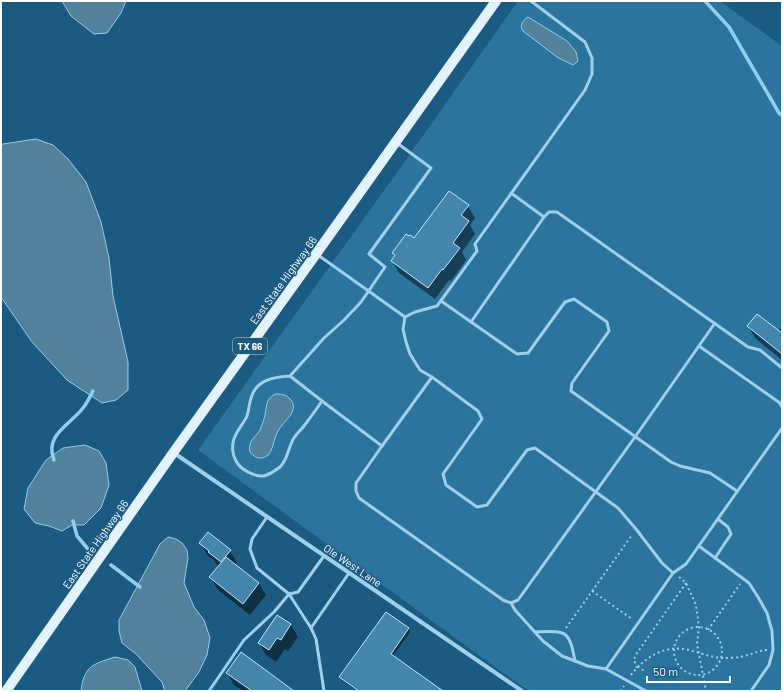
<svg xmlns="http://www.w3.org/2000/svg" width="783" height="692" font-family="Barlow,sans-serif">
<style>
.green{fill:#2a749e}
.water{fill:#52819c;stroke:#92cdec}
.shadow{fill:#0007}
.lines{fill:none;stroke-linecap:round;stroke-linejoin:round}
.stream{stroke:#92cdec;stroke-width:3.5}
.building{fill:#4485ab;stroke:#c4e5f8}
.path{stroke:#a0cfea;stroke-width:2;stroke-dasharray:2 3;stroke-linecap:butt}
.service{stroke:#a0cfea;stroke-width:3}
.minor{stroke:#a0cfea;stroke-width:4}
.primary{stroke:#e3f3fe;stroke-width:10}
.labels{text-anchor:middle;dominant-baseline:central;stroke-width:3;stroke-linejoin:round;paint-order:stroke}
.shield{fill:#1b5b81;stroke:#bbced9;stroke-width:1}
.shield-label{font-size:10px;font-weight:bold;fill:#fff}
.street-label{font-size:11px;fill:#fff;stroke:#1b5b81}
</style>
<rect width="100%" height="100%" fill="#1b5b81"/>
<!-- green -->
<path class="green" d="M518 1H720L782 46V691H529L488 662 198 450 403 164Z"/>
<!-- water -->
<g class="water">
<path d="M62 1H126L121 13 107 33 94 34 71 16Z"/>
<path d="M528 17 567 41 576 52 578 61 573 65 557 57 523 31C519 26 523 20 528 17Z"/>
<path d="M36 139 53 145 68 159 86 182 101 222 109 258 113 296 128 362V390L116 400 102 403 67 380 32 342 1 297V145L3 144Z"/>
<path d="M275 394C280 394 285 394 289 398 302 410 283 421 278 431 274 437 273 452 267 456 263 458 260 459 256 457 251 455 248 450 250 445 251 439 257 435 260 430 262 425 264 420 265 415 267 406 265 400 275 394Z"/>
<path d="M85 445 99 451 106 463 109 485 101 508 84 525H72L62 531 49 526 35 523 24 509 28 488 46 460 63 448Z"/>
<path d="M168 537 176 539 182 543 187 550 188 558 184 583 194 607 204 620 210 638 207 655 199 672 185 691H165L162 682 136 654 122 643 119 631V620L160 544Z"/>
<path d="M115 657 128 660 135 667 142 691H81C84 666 93 664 115 657Z"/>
</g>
<!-- shadow -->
<g class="shadow">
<path d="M468 206 475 218 470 225 475 234 462 252 466 260 451 281 449 280 435 299 399 273 392 261 395 257 393 253Z"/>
<path d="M748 326 778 331 782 326V360L755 338Z"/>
<path d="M208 534 230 551 237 563 235 565 259 583 266 595 250 615 218 590 211 578 219 567 216 564 214 560 207 555 201 543Z"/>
<path d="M386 613 409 629 410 632 393 656 442 691H358L342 680 341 677Z"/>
<path d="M278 616 291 625 298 637 288 651 285 649 276 662 266 655 259 643Z"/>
<path d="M227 673 292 691H243L234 685Z"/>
</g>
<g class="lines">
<!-- stream -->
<g class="stream">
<path d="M705 1 729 27 779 113 782 115"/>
<path d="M54 460C44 435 70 425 83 408 87 403 90 397 93 391"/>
<path d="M73 521 77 536 88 549"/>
<path d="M111 565 140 587"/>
</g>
</g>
<!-- building -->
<g class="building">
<path d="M449 191 469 205 461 215 469 221 453 243 460 248 443 270 442 269 428 288 391 261 395 255 392 253 406 234 409 236 410 235 414 238Z"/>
<path d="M757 314 782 333V354L747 326Z"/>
<path d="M208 532 231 550 221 562 208 552 209 551 199 543Z"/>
<path d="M226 557 259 583 243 604 209 577Z"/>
<path d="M386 612 409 628 391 654 443 691H359L339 677Z"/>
<path d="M277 615 291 624 281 640 277 638 269 650 258 643Z"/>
<path d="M241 652 294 691H252L226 673Z"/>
</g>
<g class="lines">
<!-- path -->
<g class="path">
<path d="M679 577 686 583 696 605 699 627 697 644 706 691"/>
<path d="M592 591 632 619"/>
<circle cx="698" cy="651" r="24"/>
<path d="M566 628 632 535"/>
<path d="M708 630 740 584"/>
<path d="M638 666 644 671"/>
<path d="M637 668 634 660 635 656 686 583"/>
<path d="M631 675C645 657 665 644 689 650 700 653 711 657 722 658 729 658 737 658 744 656 753 654 757 651 767 650"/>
<path d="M620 691 624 686"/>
</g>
<!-- service -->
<g class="service">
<path d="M511 193 544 217 549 212H557L748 347 760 350 782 368"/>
<path d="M318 255 405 317 415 312 437 306 477 251 475 244 585 90 592 74V58L585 42 531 1"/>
<path d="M441 301 517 354 528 353 565 302 574 299 607 322 609 331 572 383 571 391 671 462 680 466 710 473 737 491"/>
<path d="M405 317 403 329 406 342 410 354 420 370 432 377"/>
<path d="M471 322 544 217"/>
<path d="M699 346 780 403 782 407"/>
<path d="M290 376 322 401C316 410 310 418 304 426 301 430 297 433 294 438 288 447 288 460 280 467 275 471 270 474 264 476 254 477 240 469 236 461 233 456 232 448 233 443 234 433 243 425 247 416 249 410 249 404 251 398 256 380 273 377 290 376L324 338 344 320 361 302 385 267 369 254 431 168 397 143"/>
<path d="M322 401 382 446 432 377 478 411 482 419 443 474 446 485 477 507 487 505 527 450 535 448 618 508 636 529 662 563 673 573 686 564 782 428"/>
<path d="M382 446 356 483V491L359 498 503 600 511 603 515 610 543 641 562 656 588 666 606 669 646 691"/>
<path d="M267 517 252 539 250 549 257 568 289 594 298 592 324 556"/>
<path d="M699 546 749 583 758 597 767 613 772 631 773 650 769 665 751 691"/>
<path d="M715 558 731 534 728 527 718 519"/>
<path d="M511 603 518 600 635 437 715 323"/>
<path d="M311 628 349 573"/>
<path d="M535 632C566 631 569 629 575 661"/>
<path d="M606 669 673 573"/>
<path d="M209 691 244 640 274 612 289 594 311 628 316 639 324 691"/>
</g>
<!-- minor -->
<path class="minor" d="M174 453 522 691"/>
<!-- primary -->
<path class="primary" d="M6 691 173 453 316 254 496 1"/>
</g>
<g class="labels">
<!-- shield labels -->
<rect class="shield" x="233" y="338" width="34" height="16" rx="3"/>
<g class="shield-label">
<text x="250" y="346">TX 66</text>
</g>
<!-- street labels -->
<g class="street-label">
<text transform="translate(283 280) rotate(-54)">East State Highway 66</text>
<text transform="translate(95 544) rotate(-55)">East State Highway 66</text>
<text transform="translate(353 565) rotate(34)">Ole West Lane</text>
</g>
</g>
<!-- border -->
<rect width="783" height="692" fill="none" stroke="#ffffff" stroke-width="4"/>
<!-- scale -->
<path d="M647 676v6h83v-6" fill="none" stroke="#ffffff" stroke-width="2"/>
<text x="653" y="676" font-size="12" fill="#ffffff" stroke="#1b5b81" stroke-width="3" paint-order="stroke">50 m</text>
</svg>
